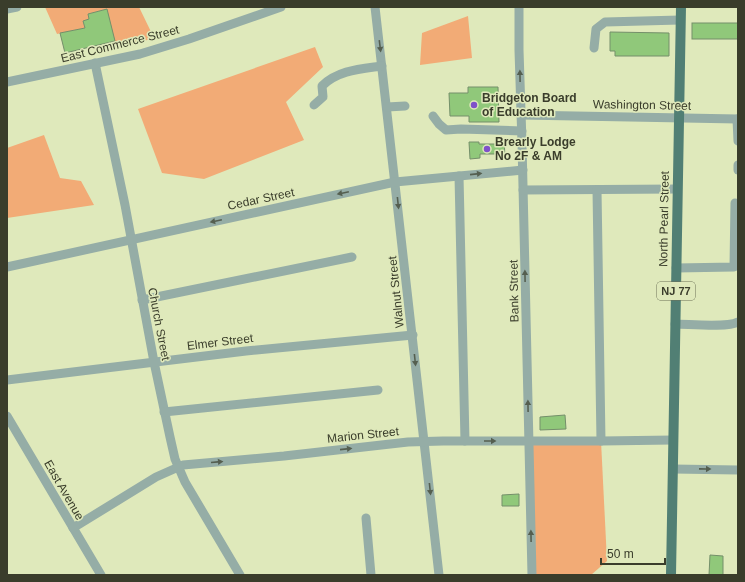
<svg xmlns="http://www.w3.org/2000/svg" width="745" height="582" font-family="Helvetica,sans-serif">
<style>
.green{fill:#f2ab76}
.building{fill:#90c87a;stroke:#748f6a}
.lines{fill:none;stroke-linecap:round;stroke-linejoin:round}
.minor{stroke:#95ada6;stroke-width:9}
.major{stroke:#517f74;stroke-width:10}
.oneway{fill:#555f50}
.poi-dot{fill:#7f51ca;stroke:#dfe9bb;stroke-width:1.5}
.labels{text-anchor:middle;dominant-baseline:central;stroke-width:3;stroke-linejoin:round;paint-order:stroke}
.shield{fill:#dfe9bb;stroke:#6c7156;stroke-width:1}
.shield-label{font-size:11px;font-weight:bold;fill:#3a3d2b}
.street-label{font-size:12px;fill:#3a3d2b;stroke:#dfe9bb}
.poi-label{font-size:12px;font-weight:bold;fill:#3a3d2b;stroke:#dfe9bb;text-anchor:start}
</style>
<rect width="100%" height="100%" fill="#dfe9bb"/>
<!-- green -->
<g class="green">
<path d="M45 7H139L154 38 137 43 115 47 107 9 88 14 89 19 83 21 85 28 57 34Z"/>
<path d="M468 16 472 58 420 65 422 33Z"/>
<path d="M315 47 323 67 286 102 304 140 204 179 162 173 138 109Z"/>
<path d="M44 135 60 178 81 181 94 205 7 218V148Z"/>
<path d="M529 441H601L607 561 591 575H532Z"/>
</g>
<!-- building -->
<g class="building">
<path d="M107 9 115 41 65 53 60 33 85 28 83 21 89 19 88 14Z"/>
<rect x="692" y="23" width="46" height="16"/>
<path d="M610 32 669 33V56H615V51H610Z"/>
<path d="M468 87H498L499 122H469V116H450L449 93H468Z"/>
<path d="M504 141 505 156H498V154H480V158L470 159 469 142H479V144H497V142Z"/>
<path d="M565 415 566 429 540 430V417Z"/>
<path d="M519 494V506H502V495Z"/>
<path d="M710 555 723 556V575H709Z"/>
</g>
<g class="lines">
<!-- minor -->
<g class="minor">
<path d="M375 7 439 575"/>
<path d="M519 7V50L522 143 532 575"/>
<path d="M7 9 17 7"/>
<path d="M594 48 596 29 605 22 680 20"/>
<path d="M95 63 125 205 154 362 170 437 175 459 185 482 240 575"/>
<path d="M7 82 140 54 189 39 281 7"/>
<path d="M314 105 323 97 322 86C338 70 361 69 382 66"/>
<path d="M387 107 405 106"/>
<path d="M521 115 738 119"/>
<path d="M433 116 439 124 446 130 461 129 522 131"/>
<path d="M737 119 738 141"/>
<path d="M738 170V165"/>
<path d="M459 176 465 441"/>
<path d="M523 190 677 189"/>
<path d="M597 190 601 441"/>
<path d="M7 267 395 182 523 170"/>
<path d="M676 268 734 267 735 203"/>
<path d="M142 300 352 257"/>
<path d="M675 324C689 324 727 328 738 322"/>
<path d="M7 380 246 351 413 335"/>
<path d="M164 412 378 390"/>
<path d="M7 416 101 575"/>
<path d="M673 469 738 470"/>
<path d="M366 518 371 575"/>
<path d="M73 528 156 477 183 465 284 456 408 442 443 441H601L673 440"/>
</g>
<!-- major -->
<path class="major" d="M671 575 681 7"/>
</g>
<!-- one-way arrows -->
<defs><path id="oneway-solid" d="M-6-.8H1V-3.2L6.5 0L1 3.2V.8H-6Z"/></defs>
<g class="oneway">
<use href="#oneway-solid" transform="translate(380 46) rotate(83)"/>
<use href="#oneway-solid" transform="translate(520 76) rotate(-91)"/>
<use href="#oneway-solid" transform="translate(476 174) rotate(-6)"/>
<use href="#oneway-solid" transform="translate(343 193) rotate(168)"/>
<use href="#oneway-solid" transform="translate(398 203) rotate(84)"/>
<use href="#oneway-solid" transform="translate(216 221) rotate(168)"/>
<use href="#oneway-solid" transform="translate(525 276) rotate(-91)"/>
<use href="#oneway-solid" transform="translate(415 360) rotate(84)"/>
<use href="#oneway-solid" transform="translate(528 406) rotate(-91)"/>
<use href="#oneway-solid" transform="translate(490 441)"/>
<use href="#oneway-solid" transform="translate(346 449) rotate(-6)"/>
<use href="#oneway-solid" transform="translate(217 462) rotate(-5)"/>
<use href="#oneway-solid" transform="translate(705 469) rotate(1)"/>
<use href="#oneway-solid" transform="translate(430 489) rotate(84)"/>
<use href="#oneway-solid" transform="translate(531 536) rotate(-91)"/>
</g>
<!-- markers -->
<g class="poi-dot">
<circle cx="474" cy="105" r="4"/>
<circle cx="487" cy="149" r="4"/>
</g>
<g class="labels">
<!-- shield labels -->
<rect class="shield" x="657" y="282" width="38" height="18" rx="3"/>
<g class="shield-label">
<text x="676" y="291">NJ 77</text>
</g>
<!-- street labels -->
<g class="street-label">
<text transform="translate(120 44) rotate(-14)">East Commerce Street</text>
<text transform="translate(642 105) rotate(1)">Washington Street</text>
<text transform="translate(261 199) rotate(-12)">Cedar Street</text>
<text transform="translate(664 219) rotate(-89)">North Pearl Street</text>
<text transform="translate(514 291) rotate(-91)">Bank Street</text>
<text transform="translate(396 292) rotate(-96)">Walnut Street</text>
<text transform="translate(159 324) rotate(79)">Church Street</text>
<text transform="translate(220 342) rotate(-7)">Elmer Street</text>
<text transform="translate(363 435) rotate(-6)">Marion Street</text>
<text transform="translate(64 490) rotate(60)">East Avenue</text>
</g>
<!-- poi labels -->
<g class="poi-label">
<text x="482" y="98">Bridgeton Board<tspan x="482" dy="14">of Education</tspan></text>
<text x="495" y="142">Brearly Lodge<tspan x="495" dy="14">No 2F &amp; AM</tspan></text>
</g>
</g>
<!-- border -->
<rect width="745" height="582" fill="none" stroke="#3a3d2b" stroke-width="16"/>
<!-- scale -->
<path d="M601 558v6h64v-6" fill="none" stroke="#3a3d2b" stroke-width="2"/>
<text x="607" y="558" font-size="12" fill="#3a3d2b" stroke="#dfe9bb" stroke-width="3" paint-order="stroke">50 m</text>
</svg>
